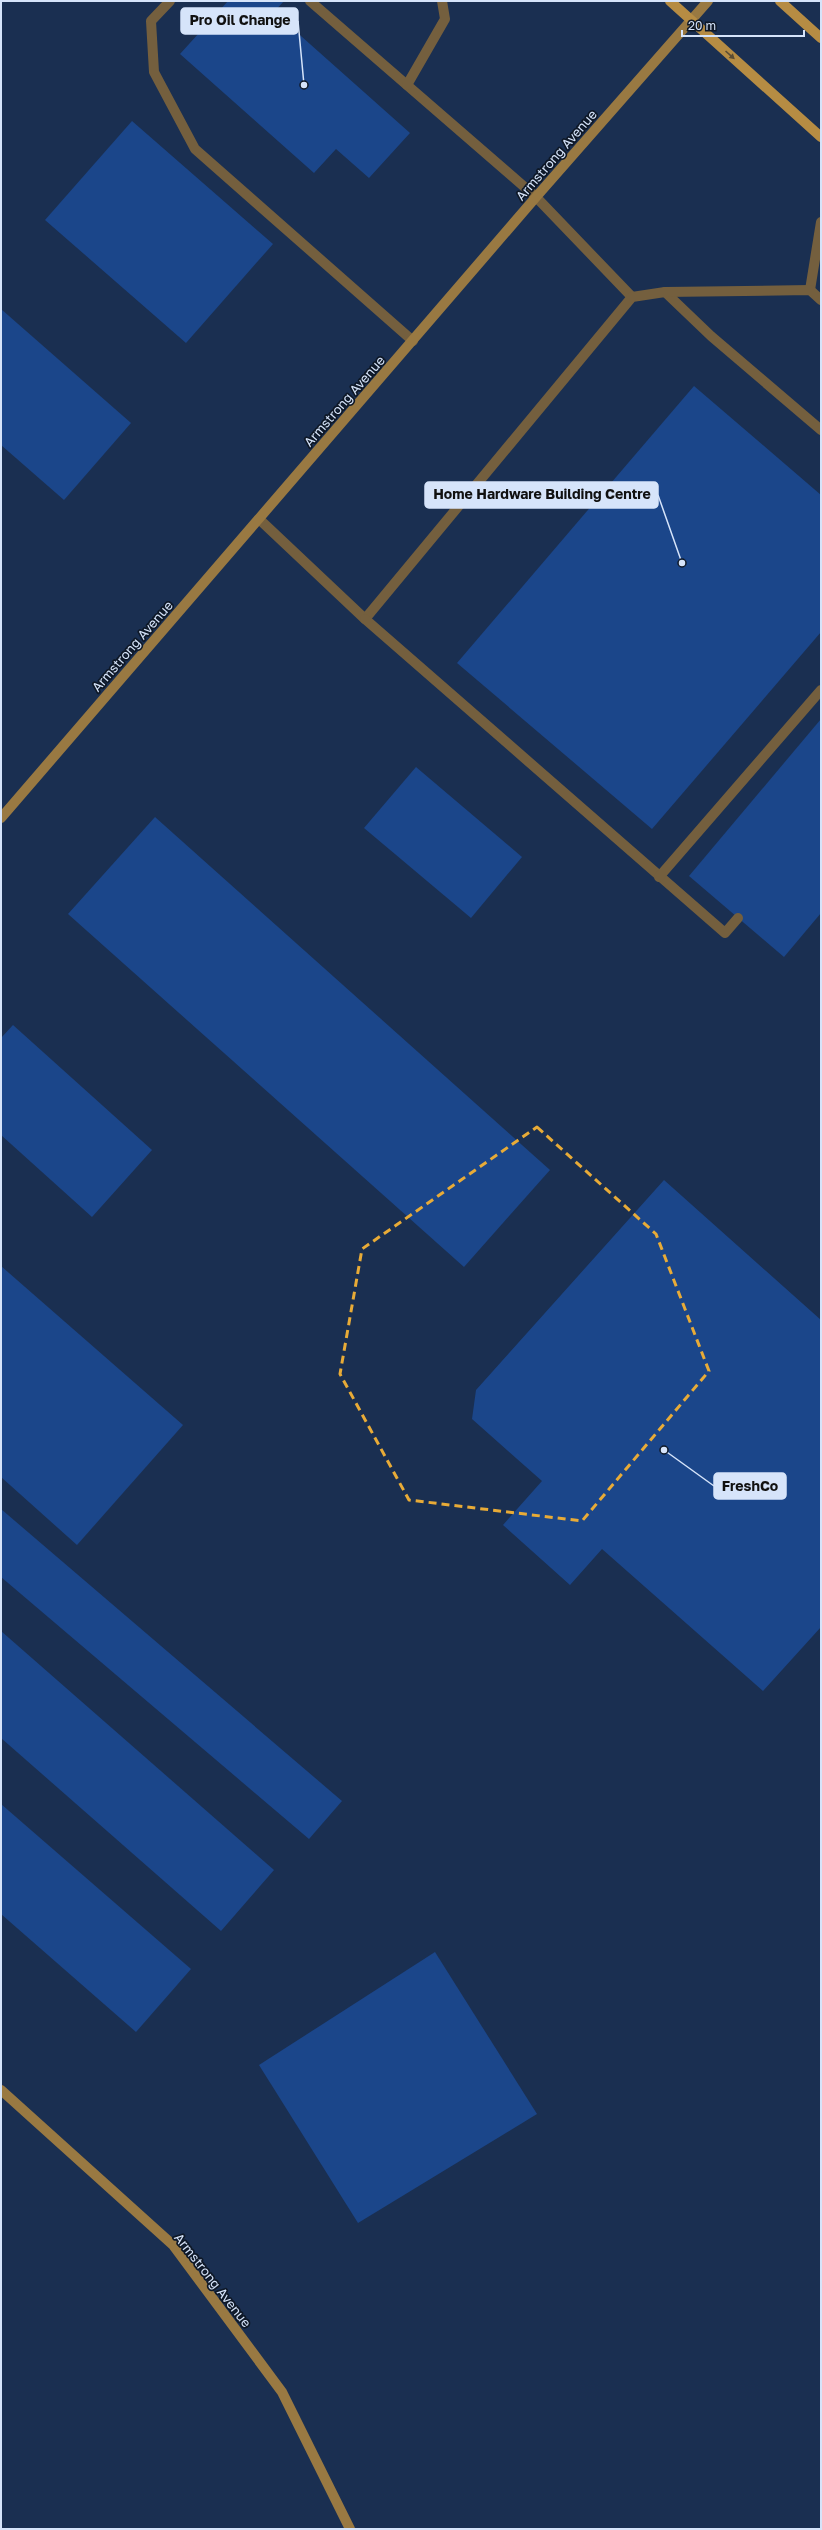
<svg xmlns="http://www.w3.org/2000/svg" width="822" height="2530" font-family="'Golos Text',sans-serif">
<style>
.building{fill:#1b468a}
.lines{fill:none;stroke-linecap:round;stroke-linejoin:round}
.lane{stroke:#745f3e;stroke-width:10}
.secondary{stroke:#997942;stroke-width:10}
.primary{stroke:#b68c43;stroke-width:10}
.oneway{fill:#5a4c34}
.marked{fill:none;stroke:#e8ab37;stroke-width:3;stroke-dasharray:8 5;stroke-linejoin:round}
.labels{text-anchor:middle;dominant-baseline:central;stroke-width:3.5;stroke-linejoin:round;paint-order:stroke}
.street-label{font-size:13px;fill:#d6e4fa;stroke:#0e1827}
.leader{fill:none;stroke:#d6e4fa;stroke-width:1.5}
.callout-dot{fill:#d6e4fa;stroke:#0e1827;stroke-width:1.5}
.callout{fill:#d6e4fa;stroke:#d6e4fa;stroke-width:1.5}
.callout-label{font-size:14px;text-anchor:middle;font-weight:bold;fill:#111}
</style>
<rect width="100%" height="100%" fill="#1a2f51"/>
<!-- building -->
<g class="building">
<path d="M228 1H284L274 12 410 133 369 178 336 149 314 173 180 54Z"/>
<path d="M132 121 273 244 186 343 45 220Z"/>
<path d="M1 309 131 423 64 500 1 445Z"/>
<path d="M694 386 821 495V632L652 829 457 663Z"/>
<path d="M821 719V913L784 957 689 876Z"/>
<path d="M416 767 522 857 471 918 364 828Z"/>
<path d="M155 817 550 1170 464 1267 68 914Z"/>
<path d="M13 1025 152 1150 92 1217 1 1135V1038Z"/>
<path d="M664 1180 821 1320V1627L763 1691 602 1549 570 1585 503 1525 542 1481 472 1419 476 1390Z"/>
<path d="M1 1266 183 1425 77 1545 1 1477Z"/>
<path d="M1 1509 342 1801 309 1839 1 1577Z"/>
<path d="M1 1631 274 1870 221 1931 1 1738Z"/>
<path d="M1 1804 191 1969 136 2032 1 1914Z"/>
<path d="M435 1952 537 2114 358 2223 259 2065Z"/>
</g>
<g class="lines">
<!-- lane -->
<g class="lane">
<path d="M170 1 151 21 154 72 195 149 413 341"/>
<path d="M310 1 536 197 632 297"/>
<path d="M407 85 445 19 442 1"/>
<path d="M810 290 821 222"/>
<path d="M665 292 711 336 821 430"/>
<path d="M259 519 365 619 632 297 665 292 810 290 821 300"/>
<path d="M365 619 725 933 738 918"/>
<path d="M659 877 821 690"/>
</g>
<!-- secondary -->
<g class="secondary">
<path d="M1 818 536 197 708 1"/>
<path d="M1 2090 173 2245 282 2392 350 2529"/>
</g>
<!-- primary -->
<g class="primary">
<path d="M670 1 821 137"/>
<path d="M780 1 821 38"/>
</g>
</g>
<!-- one-way arrows -->
<defs><path id="oneway-solid" d="M-6-.8H1V-3.2L6.5 0L1 3.2V.8H-6Z"/></defs>
<use class="oneway" href="#oneway-solid" transform="translate(730 55) rotate(42)"/>
<!-- marked area -->
<path class="marked" d="M537 1127 656 1234 709 1371 582 1521 409 1500 340 1374 362 1249Z"/>
<g class="labels">
<!-- street labels -->
<g class="street-label">
<text transform="translate(556 155) rotate(-49)">Armstrong Avenue</text>
<text transform="translate(344 401) rotate(-49)">Armstrong Avenue</text>
<text transform="translate(132 646) rotate(-49)">Armstrong Avenue</text>
<text transform="translate(213 2280) rotate(52)">Armstrong Avenue</text>
</g>
</g>
<!-- callouts -->
<path class="leader" d="M304 85L298 21M682 563L658 495M664 1450L714 1486"/>
<g class="callout-dot">
<circle cx="304" cy="85" r="4"/>
<circle cx="682" cy="563" r="4"/>
<circle cx="664" cy="1450" r="4"/>
</g>
<g class="callout">
<rect x="181" y="8" width="117" height="26" rx="4"/>
<rect x="425" y="482" width="233" height="26" rx="4"/>
<rect x="714" y="1473" width="72" height="26" rx="4"/>
</g>
<g class="callout-label">
<text x="240" y="25">Pro Oil Change</text>
<text x="542" y="499">Home Hardware Building Centre</text>
<text x="750" y="1491">FreshCo</text>
</g>
<!-- border -->
<rect width="822" height="2530" fill="none" stroke="#d6e4fa" stroke-width="4"/>
<!-- scale -->
<path d="M682 30v6h122v-6" fill="none" stroke="#d6e4fa" stroke-width="2"/>
<text x="688" y="30" font-size="12" fill="#d6e4fa" stroke="#0e1827" stroke-width="3" paint-order="stroke">20 m</text>
</svg>
